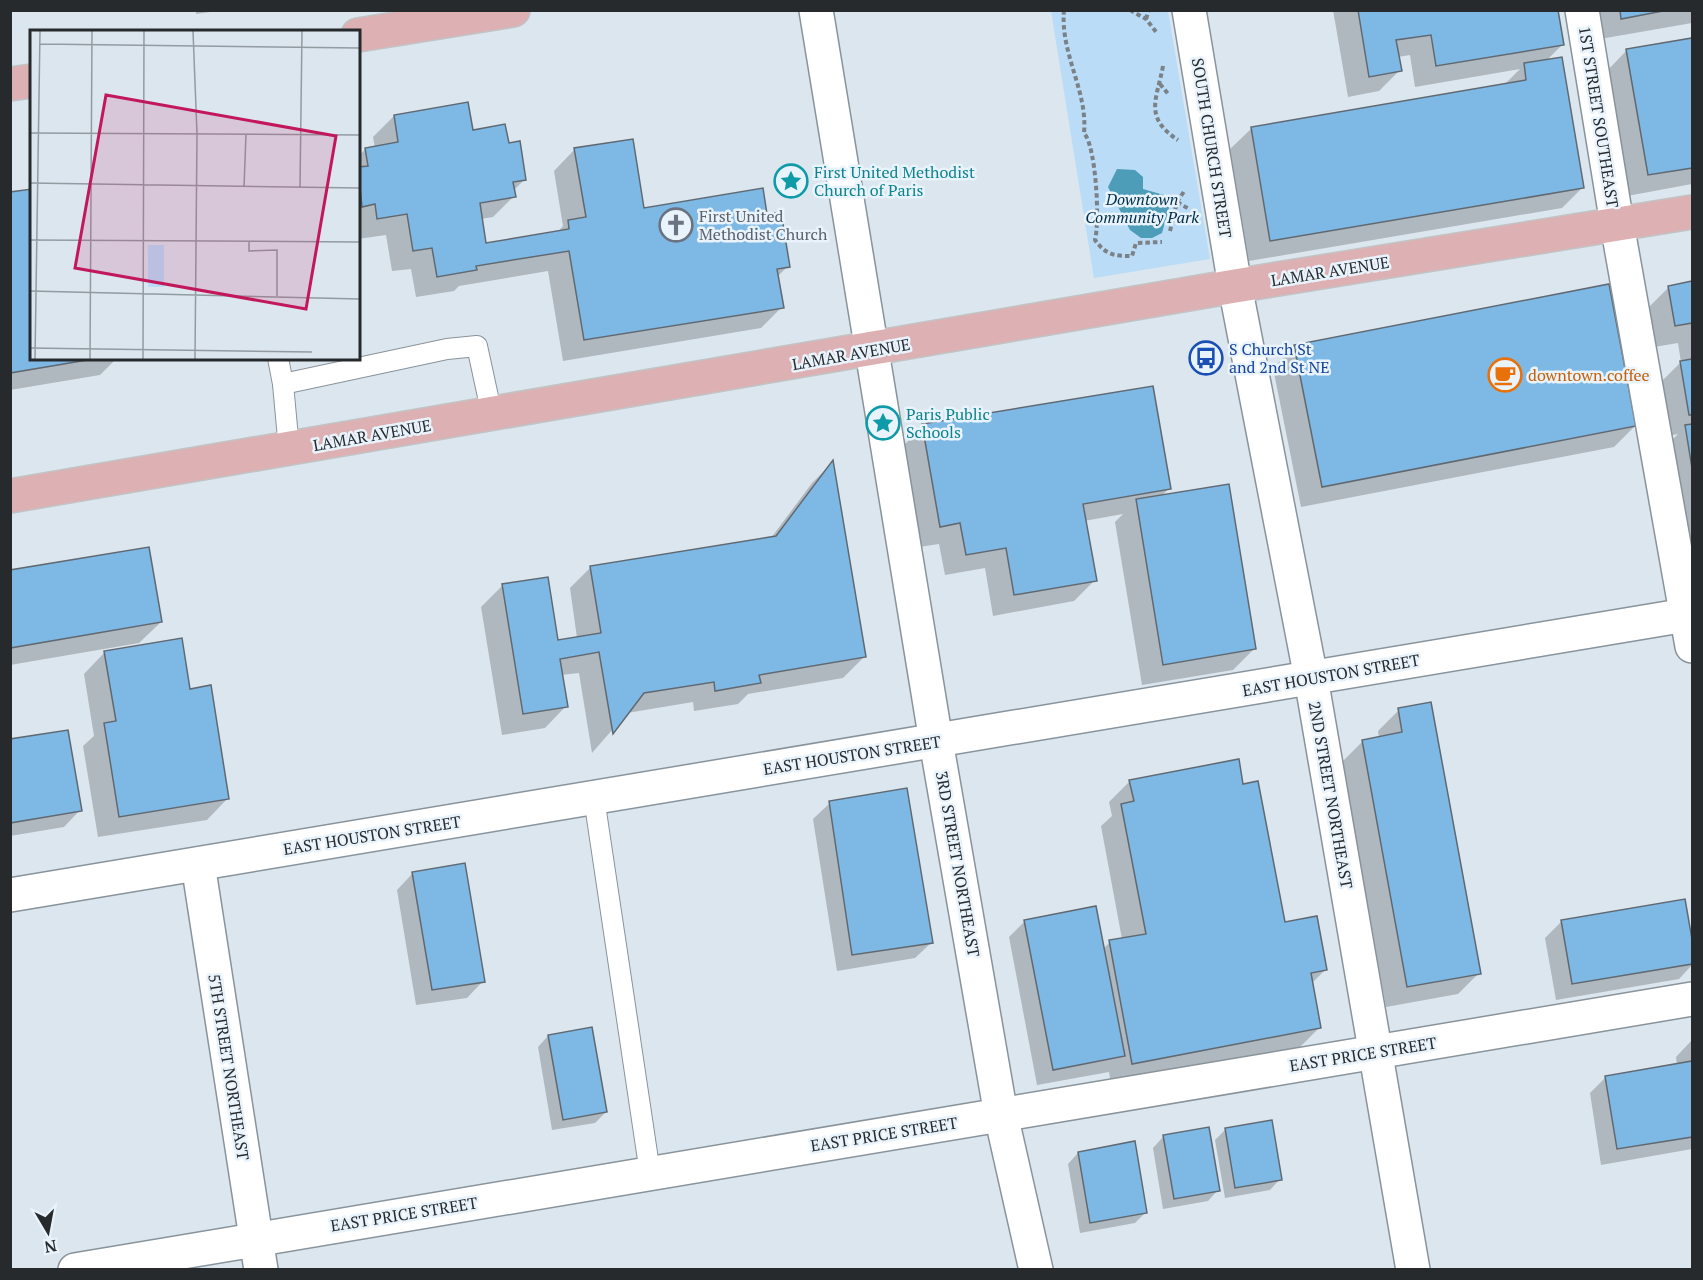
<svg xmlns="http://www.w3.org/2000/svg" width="1703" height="1280" font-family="'PT Serif',serif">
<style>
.green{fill:#badcf7}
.water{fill:#4d9db9}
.shadow{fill:#0003}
.building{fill:#7eb9e6;stroke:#606971;stroke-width:1.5}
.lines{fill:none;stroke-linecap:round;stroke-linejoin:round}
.service-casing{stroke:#89939b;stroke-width:22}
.minor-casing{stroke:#89939b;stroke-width:36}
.primary-casing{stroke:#c2c3c4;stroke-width:36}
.path{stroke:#7a8187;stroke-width:4;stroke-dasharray:4.5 3;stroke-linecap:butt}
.service{stroke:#fff;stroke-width:20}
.minor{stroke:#fff;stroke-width:33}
.primary{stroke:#ddb1b3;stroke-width:33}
.labels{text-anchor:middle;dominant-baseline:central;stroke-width:5;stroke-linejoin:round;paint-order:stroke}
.street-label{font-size:16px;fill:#262a2d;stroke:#e9f3fc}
.culture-label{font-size:16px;fill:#0d838f;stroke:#e9f3fc;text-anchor:start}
.park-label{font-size:16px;font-style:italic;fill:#002f4c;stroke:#e9f3fc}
.worship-label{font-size:16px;fill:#5b616d;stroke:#e9f3fc;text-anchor:start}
.transit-label{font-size:16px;fill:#164399;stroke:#e9f3fc;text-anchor:start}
.food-label{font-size:16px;fill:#c56008;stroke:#e9f3fc;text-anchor:start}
.inset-road{fill:none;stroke:#939ba1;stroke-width:1.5}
.view{fill:#c2185b;fill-opacity:0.15;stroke:#c2185b;stroke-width:3}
.inset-edge{fill:none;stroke:#262a2d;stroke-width:3}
</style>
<rect width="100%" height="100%" fill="#dbe6ef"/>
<!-- green -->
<path class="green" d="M1051 11H1168L1210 259 1094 278Z"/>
<!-- water -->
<path class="water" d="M1117 169 1135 170 1143 177V189L1164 195 1169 208 1162 233 1152 238H1141L1130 230 1108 187Z"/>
<!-- shadow -->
<g class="shadow">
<path d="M196 10H224L196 14Z"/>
<path d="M1333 10H1557L1563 44 1546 61 1583 187 1562 208 1249 261 1230 149 1252 128 1504 85 1520 69 1415 87 1410 55 1398 57 1400 70 1379 91 1348 97Z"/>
<path d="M1595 10H1692V23L1600 39Z"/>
<path d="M1692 39V184L1627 196 1606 72 1627 50Z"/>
<path d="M394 116 471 132 508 145 525 179 513 191 514 196 493 217 481 219 485 245 557 233 563 226 554 171 575 149 643 209 766 216 788 266 777 277 782 307 761 328 563 361 548 271 459 286 454 291 416 297 411 269 392 271 386 235 358 239V156L366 149 375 148 373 137Z"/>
<path d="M10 194 32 358H117L100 375 10 390Z"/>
<path d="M1692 283V607L1664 448 1678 434 1668 436 1659 384 1681 362 1678 343 1654 347 1648 308 1669 287Z"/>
<path d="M1295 347 1635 426 1614 447 1301 507 1273 368Z"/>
<path d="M923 426 1169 488 1161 497 1254 649 1233 670 1142 685 1115 522 1123 514 1084 521 1095 580 1074 601 993 616 985 568 945 575 939 544 919 547 902 447Z"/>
<path d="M832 463 865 656 843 678 748 694 738 704 694 711 693 702 627 713 592 753 579 673 561 675 566 706 545 728 502 735 481 607 502 586 557 642 577 638 570 588 591 567 771 538 812 483Z"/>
<path d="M10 572 161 622 139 643 10 665Z"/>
<path d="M105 652 189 690 228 798 207 820 98 837 83 746 94 736 84 674Z"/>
<path d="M1399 710 1479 973 1458 994 1386 1007 1342 762 1363 741 1379 738 1378 731Z"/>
<path d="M10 741 80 810 64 827 10 836Z"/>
<path d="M1130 781 1284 923 1325 970 1311 984 1319 1028 1298 1049 1111 1084 1109 1072 1037 1085 1009 937 1025 921 1103 949 1110 942 1122 939 1101 826 1112 816 1109 802Z"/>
<path d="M830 803 932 942 915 958 837 971 813 819Z"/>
<path d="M413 873 483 981 467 998 416 1005 397 890Z"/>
<path d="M1684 900 1692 948V965L1679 979 1556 1000 1545 938 1562 921Z"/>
<path d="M548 1036 606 1112 595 1123 552 1130 538 1047Z"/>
<path d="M1692 1040V1149L1601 1165 1590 1093 1606 1077 1677 1065 1676 1057Z"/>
<path d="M1225 1130 1280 1179 1270 1190 1225 1198 1215 1140Z"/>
<path d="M1163 1137 1218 1190 1208 1201 1163 1209 1153 1148Z"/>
<path d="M1078 1153 1146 1212 1135 1223 1080 1233 1068 1164Z"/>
</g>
<!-- building -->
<g class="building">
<path d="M1358 10H1558L1564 45 1436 66 1431 35 1396 40 1402 71 1369 77Z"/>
<path d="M1620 10H1668L1621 19Z"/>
<path d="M1692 38V168L1648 175 1626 49Z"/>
<path d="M1562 57 1584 188 1270 241 1251 127 1526 80 1524 63Z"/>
<path d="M468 102 473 130 505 124 509 143 520 141 526 180 513 182 516 197 480 203 486 243 569 229 568 220 586 217 574 148 633 139 644 208 763 188 767 214 781 212 790 267 777 269 784 308 584 340 569 251 476 266 477 270 437 277 432 248 413 251 407 214 377 219 375 204 362 207 358 167 368 166 365 148 398 142 394 115Z"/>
<path d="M32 189V358H99L10 373V192Z"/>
<path d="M1692 281V323L1675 326 1668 286Z"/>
<path d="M1609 284 1636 426 1322 487 1294 345Z"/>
<path d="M1692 359V415H1689L1680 361Z"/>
<path d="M1153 386 1171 489 1083 504 1097 581 1014 595 1006 548 966 555 960 523 940 527 922 424Z"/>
<path d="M1692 424V468L1685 425Z"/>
<path d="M833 460 866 657 759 675 761 683 715 691 714 682 644 693 613 734 599 652 560 659 568 707 523 714 502 584 548 577 558 640 601 633 590 566 776 536Z"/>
<path d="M1229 484 1256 649 1163 665 1136 499Z"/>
<path d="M149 547 162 622 10 648V570Z"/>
<path d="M182 638 190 689 211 685 229 799 119 817 104 723 116 721 104 651Z"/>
<path d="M1431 702 1481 974 1407 987 1362 740 1402 732 1398 708Z"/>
<path d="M68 730 82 811 10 823V739Z"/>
<path d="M1239 759 1243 784 1258 781 1285 922 1317 916 1327 970 1311 973 1321 1028 1132 1064 1109 940 1146 934 1121 804 1134 801 1129 780Z"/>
<path d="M907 788 933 943 852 955 829 801Z"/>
<path d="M465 863 485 982 432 990 412 872Z"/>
<path d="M1685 899 1692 939V964L1572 984 1561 920Z"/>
<path d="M1096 906 1125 1056 1053 1070 1024 920Z"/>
<path d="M592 1027 607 1112 563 1120 548 1035Z"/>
<path d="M1692 1061V1137L1617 1149 1605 1076Z"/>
<path d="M1272 1120 1282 1180 1235 1188 1225 1128Z"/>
<path d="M1209 1127 1220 1191 1174 1199 1163 1135Z"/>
<path d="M1135 1141 1147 1213 1090 1223 1078 1152Z"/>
</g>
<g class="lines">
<!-- service casing -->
<g class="service-casing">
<g id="service">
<path d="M278 358 283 384 447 349 477 346 492 415"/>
<path d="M283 384 289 449"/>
<path d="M594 798 650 1173"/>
</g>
</g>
<!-- minor casing -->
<g class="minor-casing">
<g id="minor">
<path d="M816 10 936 741 1001 1115 1036 1270"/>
<path d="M1189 10 1235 286 1311 678 1413 1270"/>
<path d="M1582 10 1617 224 1692 646"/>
<path d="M198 864 261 1270"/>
<path d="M10 895 1692 614"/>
<path d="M75 1270 1692 999"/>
</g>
</g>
<!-- primary casing -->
<g class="primary-casing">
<g id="primary">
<path d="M358 35 513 10"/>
<path d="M10 84 32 81"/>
<path d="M10 496 1235 286 1692 212"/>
</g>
</g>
<!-- path -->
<g class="path">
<path d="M1064 10C1060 54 1088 91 1084 133 1096 146 1100 221 1095 240 1106 255 1114 256 1132 256L1136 243 1162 242"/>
<path d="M1130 10 1146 19 1157 33"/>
<path d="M1146 19 1149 10"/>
<path d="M1163 66C1157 99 1143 117 1178 140"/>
<path d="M1160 84 1169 95"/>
<path d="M1177 202 1185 190"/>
<path d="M1170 231 1177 202 1189 209"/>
</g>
<!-- service -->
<use href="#service" class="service"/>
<!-- minor -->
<use href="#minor" class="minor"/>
<!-- primary -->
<use href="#primary" class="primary"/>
</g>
<!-- icons -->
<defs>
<g id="sight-ring" transform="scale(1.725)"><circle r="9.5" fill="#e9f3fc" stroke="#0f9aa8" stroke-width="1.5"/><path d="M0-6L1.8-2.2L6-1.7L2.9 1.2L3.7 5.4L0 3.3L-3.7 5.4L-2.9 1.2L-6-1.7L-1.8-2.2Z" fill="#0f9aa8"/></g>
<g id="church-ring" transform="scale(1.725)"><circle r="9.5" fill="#e9f3fc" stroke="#6b7280" stroke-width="1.5"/><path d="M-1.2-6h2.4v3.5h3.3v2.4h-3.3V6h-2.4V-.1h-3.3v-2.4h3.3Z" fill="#6b7280"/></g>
<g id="bus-ring" transform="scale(1.725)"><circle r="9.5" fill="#e9f3fc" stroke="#1a4fb4" stroke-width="1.5"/><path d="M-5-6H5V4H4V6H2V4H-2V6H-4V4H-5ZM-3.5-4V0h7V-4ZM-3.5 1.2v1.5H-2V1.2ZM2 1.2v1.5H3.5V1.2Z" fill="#1a4fb4"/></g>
<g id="cafe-ring" transform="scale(1.725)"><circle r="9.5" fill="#e9f3fc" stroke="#e8710a" stroke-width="1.5"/><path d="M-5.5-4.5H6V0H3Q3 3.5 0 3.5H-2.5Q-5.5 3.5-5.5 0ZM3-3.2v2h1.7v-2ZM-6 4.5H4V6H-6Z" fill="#e8710a"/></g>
</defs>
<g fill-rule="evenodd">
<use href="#sight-ring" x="791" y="181"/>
<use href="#church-ring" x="676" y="225"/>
<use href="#bus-ring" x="1206" y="358"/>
<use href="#cafe-ring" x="1505" y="375"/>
<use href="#sight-ring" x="883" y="423"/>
</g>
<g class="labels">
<!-- street labels -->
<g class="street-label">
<text transform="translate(1599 117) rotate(81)">1ST STREET SOUTHEAST</text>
<text transform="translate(1212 148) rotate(81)">SOUTH CHURCH STREET</text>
<text transform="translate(1330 271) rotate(-9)">LAMAR AVENUE</text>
<text transform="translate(851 354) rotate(-10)">LAMAR AVENUE</text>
<text transform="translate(372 435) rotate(-10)">LAMAR AVENUE</text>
<text transform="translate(1331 675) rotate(-10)">EAST HOUSTON STREET</text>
<text transform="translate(852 755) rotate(-9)">EAST HOUSTON STREET</text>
<text transform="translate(1331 795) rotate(80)">2ND STREET NORTHEAST</text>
<text transform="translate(372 835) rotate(-9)">EAST HOUSTON STREET</text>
<text transform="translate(958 864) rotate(80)">3RD STREET NORTHEAST</text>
<text transform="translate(1363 1054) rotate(-9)">EAST PRICE STREET</text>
<text transform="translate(229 1067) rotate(81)">5TH STREET NORTHEAST</text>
<text transform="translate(884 1134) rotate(-9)">EAST PRICE STREET</text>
<text transform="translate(404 1214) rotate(-9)">EAST PRICE STREET</text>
</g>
<!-- culture labels -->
<g class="culture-label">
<text x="814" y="172">First United Methodist<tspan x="814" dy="18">Church of Paris</tspan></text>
<text x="906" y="414">Paris Public<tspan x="906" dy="18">Schools</tspan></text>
</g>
<!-- park labels -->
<g class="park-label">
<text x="1142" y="199">Downtown<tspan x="1142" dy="18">Community Park</tspan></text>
</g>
<!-- worship labels -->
<g class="worship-label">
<text x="699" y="216">First United<tspan x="699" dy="18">Methodist Church</tspan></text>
</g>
<!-- transit labels -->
<g class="transit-label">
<text x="1229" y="349">S Church St<tspan x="1229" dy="18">and 2nd St NE</tspan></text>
</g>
<!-- food labels -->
<g class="food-label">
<text x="1528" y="375">downtown.coffee</text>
</g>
</g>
<!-- overview -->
<g transform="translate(30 30)">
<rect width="330" height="330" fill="#dbe6ef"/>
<path d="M118 215H134V257H118Z" fill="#badcf7"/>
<path class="inset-road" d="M163 1 167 104 165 329M10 14 330 18M0 103 330 105M0 153 330 158M214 157 216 104M270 157 272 1M0 210 330 212M219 211V221L247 220V266M0 261 330 269M0 318 282 322M5 329 10 1M60 329 62 1M113 329 114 1"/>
<path class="view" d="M76 65 306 106 276 279 45 238Z"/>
<rect width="330" height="330" class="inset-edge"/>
</g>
<!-- border -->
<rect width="1703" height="1280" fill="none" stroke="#262a2d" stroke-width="24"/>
<!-- north arrow -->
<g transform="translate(48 1232) rotate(170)" stroke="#e9f3fc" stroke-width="4.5" paint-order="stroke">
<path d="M0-4.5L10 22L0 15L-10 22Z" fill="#262a2d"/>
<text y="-9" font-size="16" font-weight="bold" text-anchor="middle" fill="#262a2d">N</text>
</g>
</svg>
